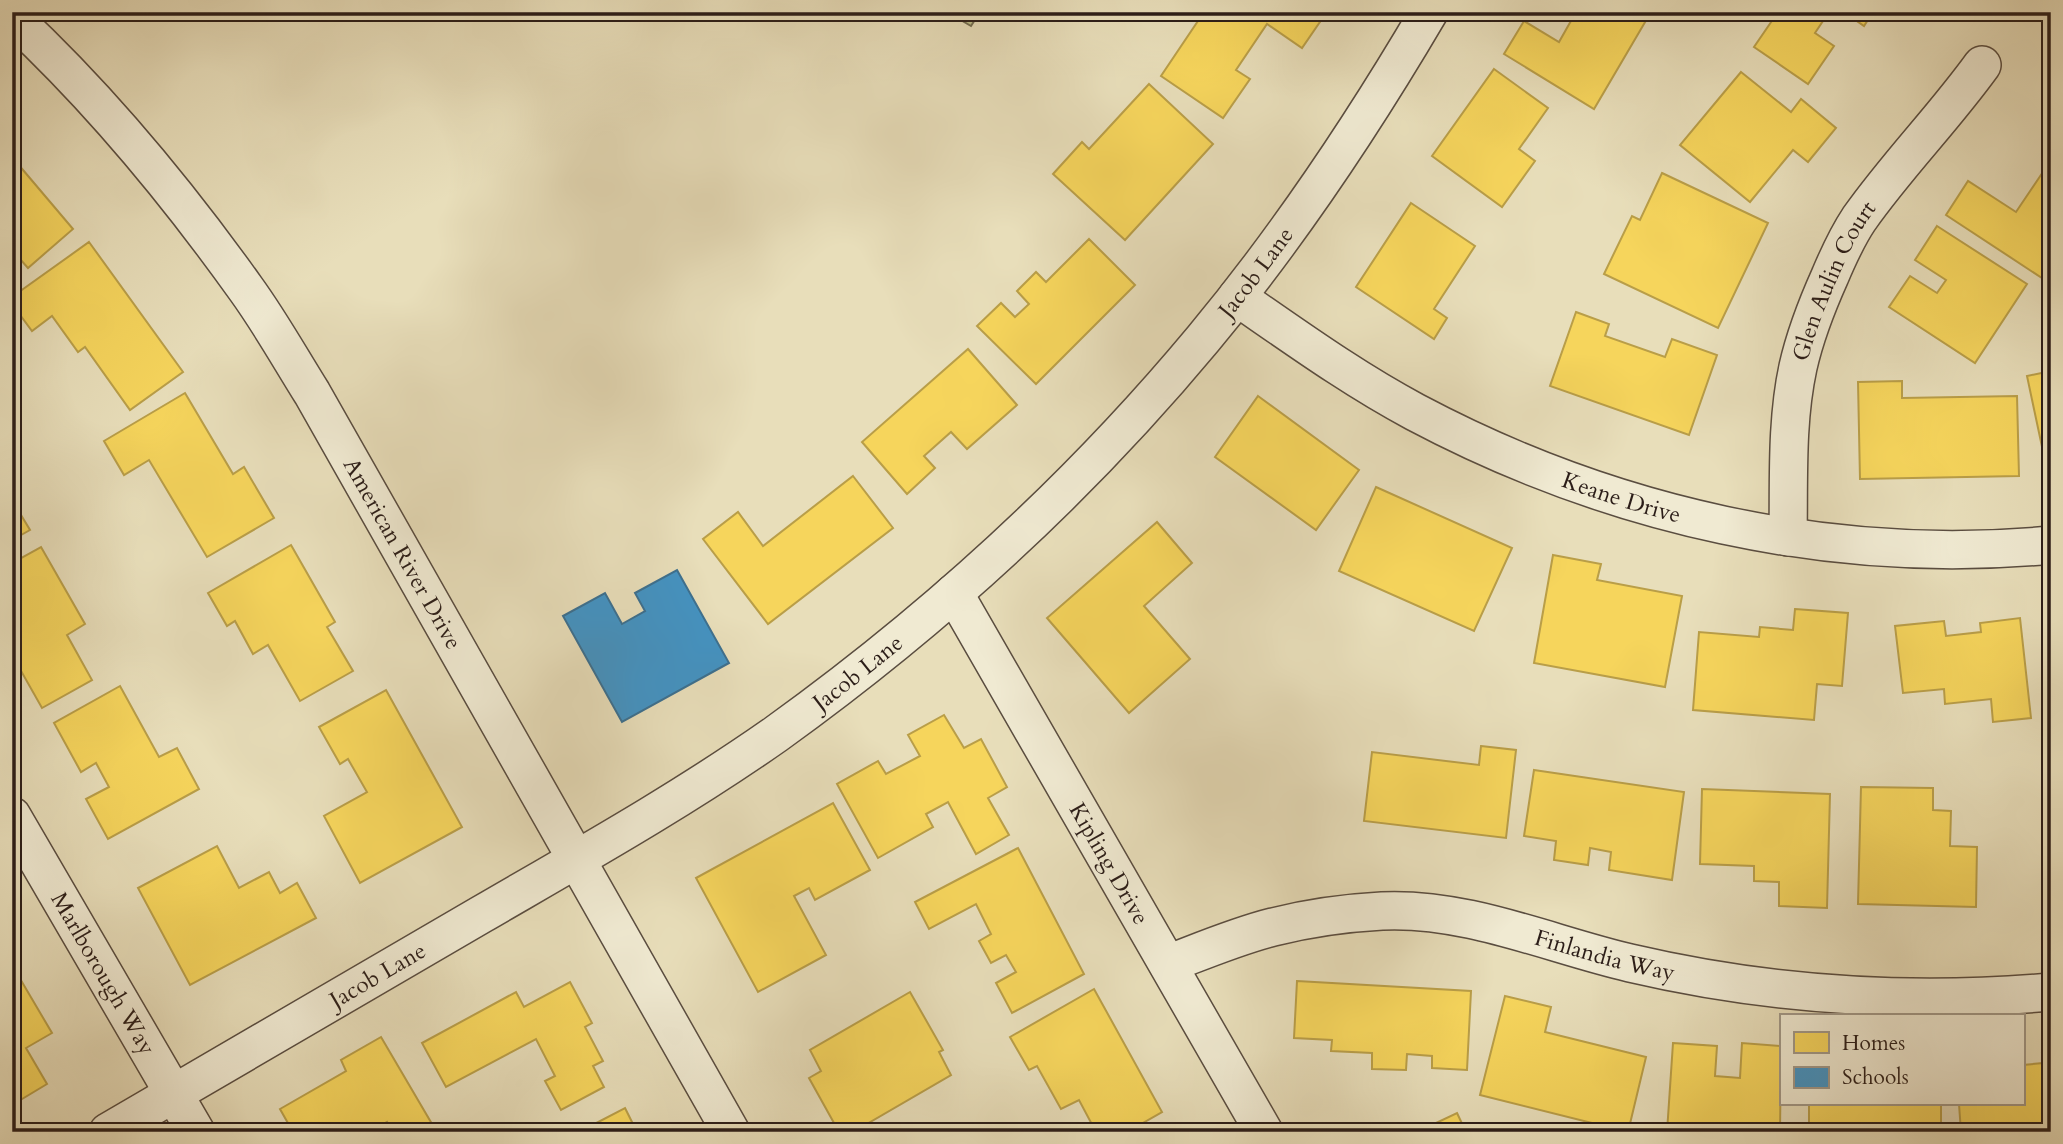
<svg xmlns="http://www.w3.org/2000/svg" width="2063" height="1144" font-family="Cardo,serif">
<style>
.green{fill:#bdbf8b;stroke:#746e52;stroke-width:2}
.homes{fill:#f6d55c;stroke:#b99e48;stroke-width:2}
.schools{fill:#4393c3;stroke:#3c7090;stroke-width:2}
.lines{fill:none;stroke-linecap:round;stroke-linejoin:round}
.minor-casing{stroke:#5a4d40;stroke-width:40}
.minor{stroke:#f0ead2;stroke-width:37}
.labels{text-anchor:middle;dominant-baseline:central;stroke-width:7;stroke-linejoin:round;paint-order:stroke}
.street-label{font-size:23px;fill:#2b1d18;stroke:#f0ead2}
</style>
<rect width="100%" height="100%" fill="#e8deba"/>
<filter id="stains"><feTurbulence type="fractalNoise" baseFrequency=".00286" numOctaves="4"/><feColorMatrix values="0 0 0 0 .2 0 0 0 0 .09 0 0 0 0 .02 0 0 0 .5 -.17"/></filter>
<radialGradient id="worn" r=".72"><stop offset=".6" stop-color="#630" stop-opacity="0"/><stop offset="1" stop-color="#630" stop-opacity=".3"/></radialGradient>
<!-- green -->
<path class="green" d="M947 12H980L971 26Z"/>
<!-- homes -->
<g class="homes">
<path d="M1204 12H1318L1324 16 1302 48 1267 24 1236 70 1250 79 1223 118 1161 76Z"/>
<path d="M1576 12H1651L1594 109 1504 54 1524 21 1559 42Z"/>
<path d="M1778 12H1829L1815 33 1834 46 1808 84 1754 47Z"/>
<path d="M1844 12H1873L1864 26Z"/>
<path d="M1494 69 1548 108 1519 149 1535 161 1502 207 1432 156Z"/>
<path d="M1741 72 1791 112 1801 99 1836 128 1808 162 1793 150 1750 202 1680 145Z"/>
<path d="M1149 84 1213 144 1125 240 1053 174 1082 142 1089 149Z"/>
<path d="M12 157 73 229 28 268 12 250Z"/>
<path d="M2051 160V284L1946 215 1968 181 2016 212Z"/>
<path d="M1662 173 1768 223 1718 328 1604 274 1632 216 1640 220Z"/>
<path d="M1411 203 1475 246 1434 309 1447 318 1434 339 1356 287Z"/>
<path d="M1937 226 2027 284 1975 363 1889 307 1910 276 1937 293 1946 280 1915 260Z"/>
<path d="M1089 239 1135 285 1036 384 977 326 1001 303 1015 317 1029 304 1017 291 1036 272 1046 282Z"/>
<path d="M89 242 183 372 130 410 85 347 78 352 52 316 32 331 12 304V297Z"/>
<path d="M1576 312 1609 324 1605 336 1665 357 1672 339 1717 355 1689 435 1550 386Z"/>
<path d="M968 349 1017 405 967 449 951 432 924 456 935 468 907 494 862 442Z"/>
<path d="M2051 371V459L2045 461 2027 376Z"/>
<path d="M1902 381V398L2017 396 2019 476 1860 479 1858 382Z"/>
<path d="M185 393 233 474 244 467 274 518 207 557 149 460 124 475 104 441Z"/>
<path d="M1258 396 1359 470 1316 530 1215 457Z"/>
<path d="M853 476 893 528 768 624 703 539 738 512 763 546Z"/>
<path d="M1376 487 1512 548 1474 631 1339 571Z"/>
<path d="M12 500 30 530 12 540Z"/>
<path d="M1157 522 1192 563 1144 606 1190 659 1129 713 1047 618Z"/>
<path d="M291 545 335 622 327 627 353 671 300 701 268 645 253 654 235 621 227 626 208 593Z"/>
<path d="M41 547 85 624 67 635 92 680 42 708 12 655V563Z"/>
<path d="M1553 555 1601 564 1597 580 1682 596 1665 687 1534 663Z"/>
<path d="M1795 609 1848 613 1842 686 1817 684 1814 720 1693 710 1699 632 1759 637 1760 627 1793 630Z"/>
<path d="M2020 618 2031 718 1993 722 1991 699 1945 704 1944 689 1903 693 1895 626 1944 621 1946 636 1981 632 1980 623Z"/>
<path d="M120 686 159 757 177 748 199 789 108 839 86 799 109 787 96 763 81 772 54 723Z"/>
<path d="M386 690 462 827 360 883 324 816 367 792 348 759 340 764 319 727Z"/>
<path d="M944 715 964 748 981 739 1007 787 988 798 1009 835 976 854 948 802 926 814 933 827 878 858 837 784 878 761 886 774 920 756 908 735Z"/>
<path d="M1481 746 1516 750 1506 838 1364 821 1372 752 1479 765Z"/>
<path d="M1534 770 1684 792 1672 880 1609 870 1611 852 1590 848 1588 865 1554 860 1556 841 1524 836Z"/>
<path d="M1861 787 1933 788V810L1951 811 1950 846 1977 847 1976 907 1858 904Z"/>
<path d="M1702 789 1830 794 1827 908 1779 906V882L1754 881V866L1700 864Z"/>
<path d="M833 803 870 870 815 900 809 888 794 896 826 955 758 992 696 878Z"/>
<path d="M217 846 239 888 269 872 280 893 297 883 316 918 190 985 138 888Z"/>
<path d="M1018 848 1084 974 1012 1013 996 983 1016 972 1006 955 991 963 979 941 991 934 976 904 929 929 915 902Z"/>
<path d="M12 965 52 1033 26 1048 47 1084 12 1105Z"/>
<path d="M1297 981 1471 991 1467 1070 1432 1068V1056L1407 1054 1406 1070 1372 1069V1053L1331 1051 1332 1040 1294 1038Z"/>
<path d="M570 982 592 1023 585 1027 603 1061 593 1066 604 1087 561 1110 545 1081 555 1076 536 1039 446 1087 422 1043 516 992 524 1007Z"/>
<path d="M1094 989 1162 1112 1127 1132H1096L1079 1100 1061 1109 1037 1066 1029 1070 1010 1037Z"/>
<path d="M910 992 943 1050 939 1052 951 1075 853 1132H839L809 1078 821 1071 810 1050Z"/>
<path d="M1505 996 1551 1007 1545 1032 1646 1057 1628 1132 1480 1095Z"/>
<path d="M381 1037 432 1124 419 1132H392L387 1122 370 1132H293L280 1109 346 1071 341 1060Z"/>
<path d="M1673 1043 1717 1046 1715 1076 1740 1078 1742 1043 1781 1046 1780 1132H1667Z"/>
<path d="M2051 1052V1132H2033V1127L2012 1129V1132H1961L1959 1104H2023V1065L2043 1063 2042 1053Z"/>
<rect x="1809" y="1104" width="132" height="28"/>
<path d="M625 1108 637 1132H579Z"/>
<path d="M1457 1113 1466 1132H1417Z"/>
<path d="M978 1125 982 1132H967Z"/>
<path d="M1178 1125 1182 1132H1166Z"/>
</g>
<!-- schools -->
<path class="schools" d="M677 570 729 663 622 722 563 616 605 593 622 624 645 611 635 593Z"/>
<g class="lines">
<!-- minor casing -->
<g class="minor-casing">
<g id="minor">
<path id="s1" d="M12 17C100 99 176 191 246 289 270 322 290 358 312 393L731 1132"/>
<path id="s2" d="M1237 297C1295 337 1353 379 1415 412 1609 515 1831 566 2051 545"/>
<path id="s3" d="M1788 537C1789 481 1786 422 1798 367 1805 336 1817 305 1830 276 1838 257 1847 237 1859 219 1897 165 1943 119 1982 65"/>
<path id="s4" d="M954 593 1264 1132"/>
<path id="s5" d="M12 816 196 1132"/>
<path id="s6" d="M1168 964C1202 951 1237 936 1273 927 1309 918 1345 913 1382 911 1467 907 1549 944 1630 963 1767 995 1911 1004 2051 992"/>
<path id="s7" d="M108 1132C233 1059 357 987 482 914 582 856 682 800 776 734 933 621 1079 488 1203 339 1288 237 1362 126 1429 12"/>
</g>
</g>
<!-- minor -->
<use href="#minor" class="minor"/>
</g>
<g class="labels">
<!-- street labels -->
<g class="street-label">
<text stroke="none"><textPath href="#s7" startOffset="1446">Jacob Lane</textPath></text>
<text stroke="none"><textPath href="#s3" startOffset="264">Glen Aulin Court</textPath></text>
<text stroke="none"><textPath href="#s2" startOffset="436">Keane Drive</textPath></text>
<text stroke="none"><textPath href="#s1" startOffset="667">American River Drive</textPath></text>
<text stroke="none"><textPath href="#s7" startOffset="880">Jacob Lane</textPath></text>
<text stroke="none"><textPath href="#s4" startOffset="312">Kipling Drive</textPath></text>
<text stroke="none"><textPath href="#s6" startOffset="450">Finlandia Way</textPath></text>
<text stroke="none"><textPath href="#s5" startOffset="182">Marlborough Way</textPath></text>
<text stroke="none"><textPath href="#s7" startOffset="312">Jacob Lane</textPath></text>
</g>
</g>
<!-- margin -->
<rect width="2063" height="1144" fill="none" stroke="#e8deba" stroke-width="42"/>
<rect x="14" y="14" width="2035" height="1116" fill="none" stroke="#2b1d18" stroke-width="3.5"/>
<rect x="21" y="21" width="2021" height="1102" fill="none" stroke="#2b1d18" stroke-width="2"/>
<!-- legend -->
<rect x="1780" y="1014" width="245" height="91" fill="#f0ead2" stroke="#a19888" stroke-width="2"/>
<rect x="1794" y="1032" width="35" height="21" fill="#f6d55c" stroke="#a19888" stroke-width="2"/>
<text x="1842" y="1050" font-size="21" fill="#2b1d18">Homes</text>
<rect x="1794" y="1067" width="35" height="21" fill="#4393c3" stroke="#a19888" stroke-width="2"/>
<text x="1842" y="1084" font-size="21" fill="#2b1d18">Schools</text>
<rect width="100%" height="100%" filter="url(#stains)"/>
<rect width="100%" height="100%" fill="url(#worn)"/>
</svg>
